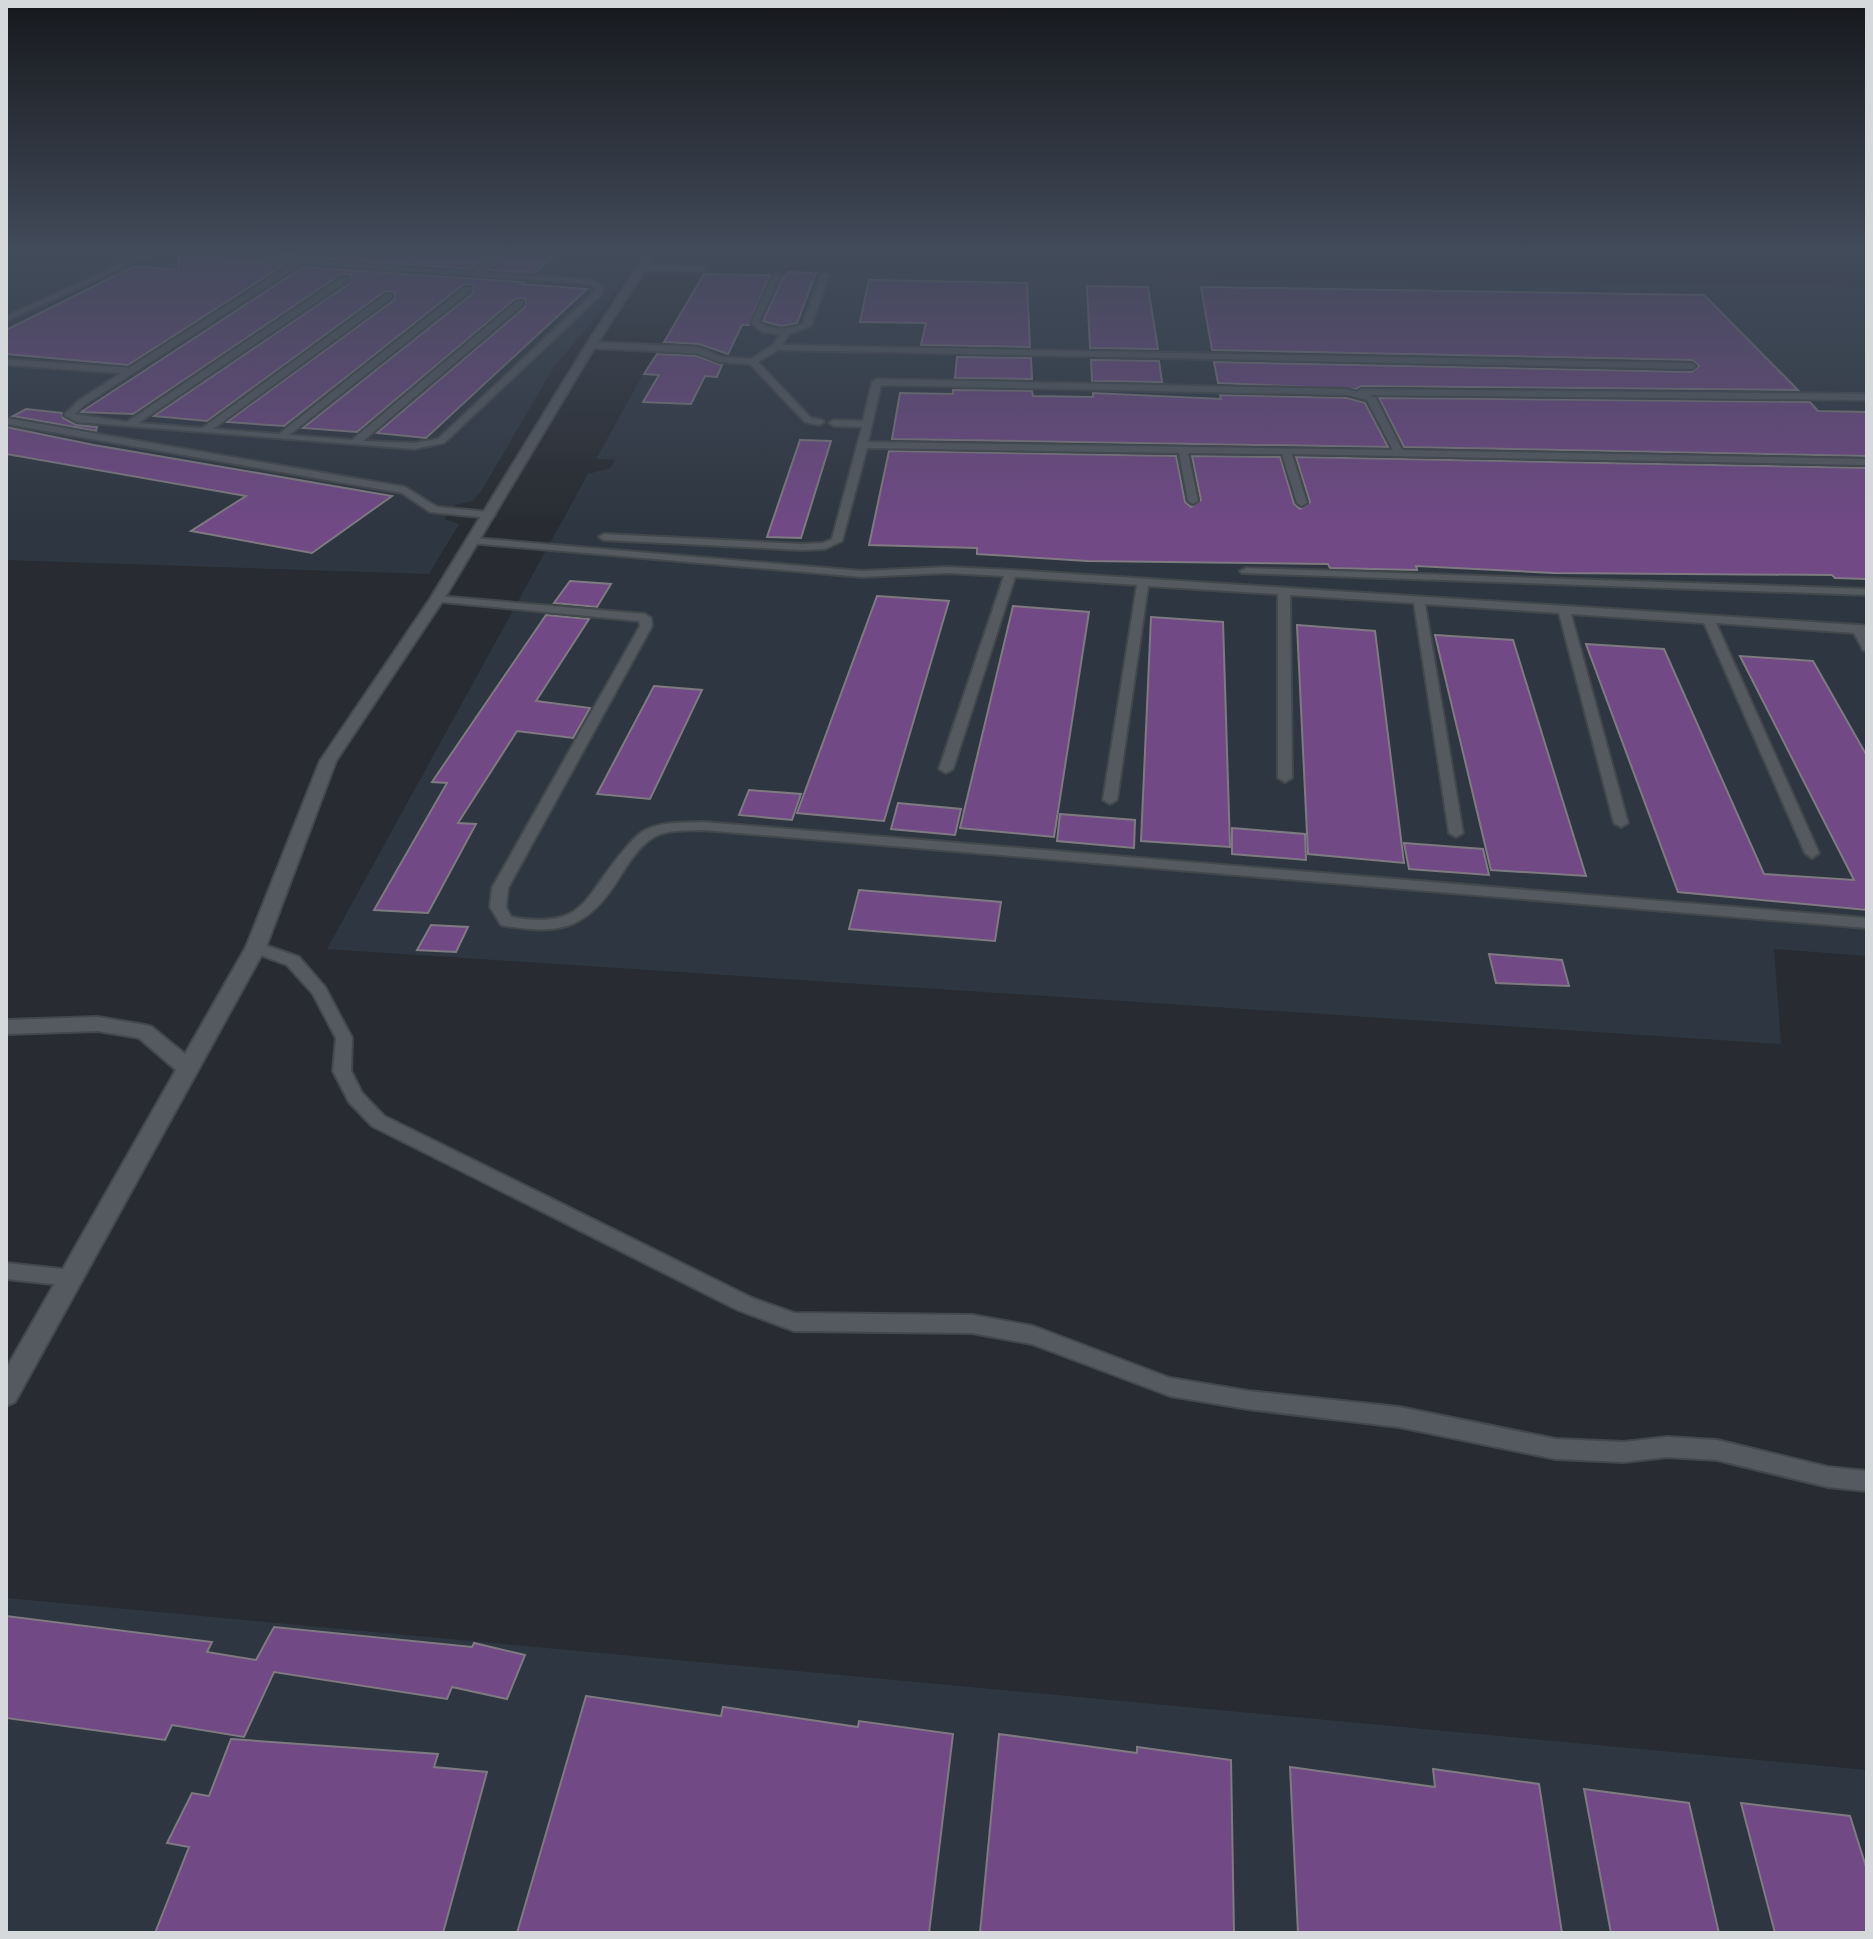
<svg xmlns="http://www.w3.org/2000/svg" width="1873" height="1939" font-family="'Work Sans',sans-serif">
<style>
.built{fill:#2e3741}
.building{fill:#704985;stroke:#7f7a81;stroke-width:2}
.lines{fill:none;stroke-linecap:round;stroke-linejoin:round}
.lane-casing{stroke:#43484c;stroke-width:4}
.street-casing{stroke:#43484c;stroke-width:4}
.lane{fill:#545a60;fill-rule:evenodd}
.street{fill:#545a60;fill-rule:evenodd}
</style>
<rect width="100%" height="100%" fill="#282c32"/>
<!-- built -->
<g class="built">
<path d="M21 252H640L607 304 554 367 480 493 473 501 455 505 444 519 459 524 429 574 6 560V269Z"/>
<path d="M703 271 1867 286V956L1774 949 1781 1044 327 949 588 474 610 468 615 460 596 459 652 358 669 354 676 343 665 338Z"/>
<path d="M6 1598 1867 1770V1933H6Z"/>
</g>
<!-- building -->
<g class="building">
<path d="M240 252H348L353 258 363 252H407L412 259 423 252H489L470 269Z"/>
<path d="M506 252H558L534 273 487 270Z"/>
<path d="M179 256 284 265 128 365 6 354V330L134 266 178 270Z"/>
<path d="M303 267 524 282 521 284 587 289 426 438 377 433 525 307V299H515L357 432 303 428 473 293V285H463L284 426 227 422 394 300V292H384L207 421 154 416 350 283V275H340L133 414 81 412Z"/>
<path d="M789 272 816 273 797 323 781 326 766 322 763 321 784 276Z"/>
<path d="M704 274 770 275 749 325H742L728 354 699 344 664 342Z"/>
<path d="M869 280 1027 283 1030 347 921 345 926 323 860 322Z"/>
<path d="M1087 286 1148 287 1158 349 1090 348Z"/>
<path d="M1201 287 1704 295 1798 390 1361 386 1356 389 1218 383 1214 362 1692 372 1699 366 1692 360 1212 350Z"/>
<path d="M657 354 696 356 722 365 717 377 705 376 691 404 643 402 659 375 644 374Z"/>
<path d="M957 357 1031 358 1032 379 955 378Z"/>
<path d="M1091 360 1159 361 1162 382 1092 381Z"/>
<path d="M953 390 1032 391 1033 396 1093 397V393L1221 399 1220 395 1347 398 1365 403 1388 447 892 439 900 393 953 394Z"/>
<path d="M1379 398 1810 402 1818 411 1867 412V456L1404 447Z"/>
<path d="M26 409 62 413 63 418 76 425 97 427 96 431 13 416Z"/>
<path d="M6 427 94 445 392 496 312 553 191 531 246 496 6 454Z"/>
<path d="M800 440 831 441 801 538 767 537Z"/>
<path d="M889 451 1176 456 1185 502 1191 507 1201 500 1192 456 1280 457 1294 504 1300 509 1310 502 1296 457 1867 468V579L1835 578 1832 575 1554 573 1416 566 1417 570 1330 568 1328 564 1087 561 977 554V548L869 545Z"/>
<path d="M570 581 611 584 597 607 554 603Z"/>
<path d="M877 596 949 601 884 821 797 813Z"/>
<path d="M1013 606 1089 612 1054 837 960 828Z"/>
<path d="M546 615 589 619 536 701 590 708 573 738 517 731 458 823 476 824 428 913 374 910 447 783 432 782Z"/>
<path d="M1151 617 1223 622 1230 847 1141 841Z"/>
<path d="M1297 625 1375 631 1404 863 1308 854Z"/>
<path d="M1435 635 1513 640 1586 876 1491 870Z"/>
<path d="M1586 644 1664 649 1764 874 1854 880 1740 656 1813 661 1867 756V910L1678 892Z"/>
<path d="M654 686 702 690 650 799 597 794Z"/>
<path d="M749 790 801 794 792 820 739 815Z"/>
<path d="M898 803 961 809 955 835 891 829Z"/>
<path d="M1060 814 1135 820 1134 848 1057 841Z"/>
<path d="M1232 828 1305 834 1306 860 1232 854Z"/>
<path d="M1404 843 1483 849 1489 875 1409 869Z"/>
<path d="M859 890 1001 902 995 941 849 929Z"/>
<path d="M431 925 468 927 456 952 417 950Z"/>
<path d="M1489 954 1562 960 1569 986 1496 983Z"/>
<path d="M6 1616 212 1642 207 1652 256 1660 274 1627 472 1647 474 1643 525 1655 507 1699 452 1687 447 1699 274 1672 244 1737 172 1725 165 1740 6 1718Z"/>
<path d="M586 1696 721 1716 723 1707 858 1727 859 1721 953 1734 929 1933H517Z"/>
<path d="M999 1734 1137 1753V1747L1231 1760 1234 1933H980Z"/>
<path d="M231 1739 438 1754 434 1767 487 1772 443 1933H155L189 1847 167 1843 192 1793 209 1796Z"/>
<path d="M1290 1767 1435 1787 1433 1769 1539 1784 1562 1933H1298Z"/>
<path d="M1584 1789 1689 1803 1719 1933H1611Z"/>
<path d="M1741 1803 1850 1816 1867 1870V1933H1775Z"/>
</g>
<g class="lines">
<!-- lane casing -->
<g class="lane-casing">
<g id="lane">
<path d="M148 252H158L6 321V316Z"/>
<path d="M162 252H198L471 272 494 252H503L480 272 592 280 603 287 601 295 444 443 414 449 77 422 64 415 78 401 121 373 6 365V359L129 368 293 263ZM302 264 590 284 595 288 594 292 438 439 414 443 363 441 523 305V301H517L352 440 289 435 471 291V287H465L279 434 213 429 392 298V294H386L202 428 138 423 348 281V277H342L127 422 75 414 84 405Z"/>
<path d="M360 252 354 255 350 253 351 252Z"/>
<path d="M411 252H420L413 256 409 254Z"/>
<path d="M641 266 702 267 706 269 702 271 638 270Z"/>
<path d="M774 273 781 275 759 322C774 332 788 329 803 324L821 275 825 273 829 275 811 326 789 334 782 345 1692 363 1696 366 1692 369 778 350 758 362 811 418 822 420 824 422 819 425 805 422 750 364 719 362 697 353 591 348 587 345 591 342 699 347 721 357 751 359 773 345 780 334 762 332 751 323Z"/>
<path d="M877 379 1347 389 1357 392 1361 389 1867 394V400L1369 395 1376 398 1402 450 1867 459V465L1292 454 1307 503 1302 506 1297 503 1282 454 1188 453 1198 501 1193 504 1188 501 1179 453 867 448 842 541 825 549 802 550 604 540 599 537 604 534 802 544 823 543 832 539 862 427 834 426 829 423 834 420 863 421 872 382ZM881 385 1347 395 1367 400 1393 450 868 442Z"/>
<path d="M6 418 405 487 437 507 490 512 495 515 490 518 430 512 402 493 6 424Z"/>
<path d="M474 538 862 571 947 567 1011 570 1858 625 1867 626V651L1863 650 1854 633 1716 623 1819 853 1812 858 1805 853 1704 623 1571 614 1628 823 1621 827 1614 823 1559 613 1425 604 1463 833 1456 837 1449 833 1414 603 1290 595 1292 778 1285 782 1278 778V594L1148 586 1117 800 1110 804 1103 800 1137 585 1015 577 953 769 946 773 939 769 1004 576 947 573 862 577 470 543 469 541Z"/>
<path d="M1246 568 1867 589V595L1242 573 1240 571Z"/>
<path d="M437 596 645 614 651 618 652 626 508 888 506 907 511 917C587 930 583 897 624 850 629 844 635 837 642 832 659 821 683 823 703 822L1867 918V928L703 830C687 831 668 829 654 837 640 845 629 862 621 875 590 926 564 936 506 926L501 925 490 907 492 888 640 626 639 621 433 601V597Z"/>
<path d="M256 942 299 957 325 987 352 1038 351 1071 362 1093 384 1116 752 1298 794 1313 972 1315 1033 1326 1170 1378 1248 1391 1399 1407 1556 1439 1624 1442 1667 1437 1717 1440 1828 1467 1867 1471V1491L1828 1487 1717 1460 1667 1457 1624 1462 1556 1459 1399 1427 1248 1409 1170 1396 1032 1344 972 1333 794 1331 738 1310 372 1126 349 1102 333 1071 336 1038 313 994 287 965 250 951 248 947Z"/>
<path d="M6 1263 71 1270 78 1272 81 1278 78 1284 71 1286 6 1279Z"/>
</g>
</g>
<!-- street casing -->
<g class="street-casing">
<path id="street" d="M647 252H657L596 345 444 599 336 761 266 947 15 1402 6 1406V1369L176 1070 139 1038 98 1031 6 1034V1020L98 1017 145 1025 152 1027 185 1054 246 947 320 761 430 599 586 345Z"/>
</g>
<!-- lane -->
<use href="#lane" class="lane"/>
<!-- street -->
<use href="#street" class="street"/>
</g>
<!-- sky -->
<linearGradient id="sky" x2="0" y2="1"><stop stop-color="#16181c"/><stop offset="0.48" stop-color="#424b5a"/><stop offset="1" stop-color="#424b5a" stop-opacity="0"/></linearGradient>
<rect width="1873" height="524" fill="url(#sky)"/>
<!-- border -->
<rect width="1873" height="1939" fill="none" stroke="#d6d9dc" stroke-width="16"/>
</svg>
